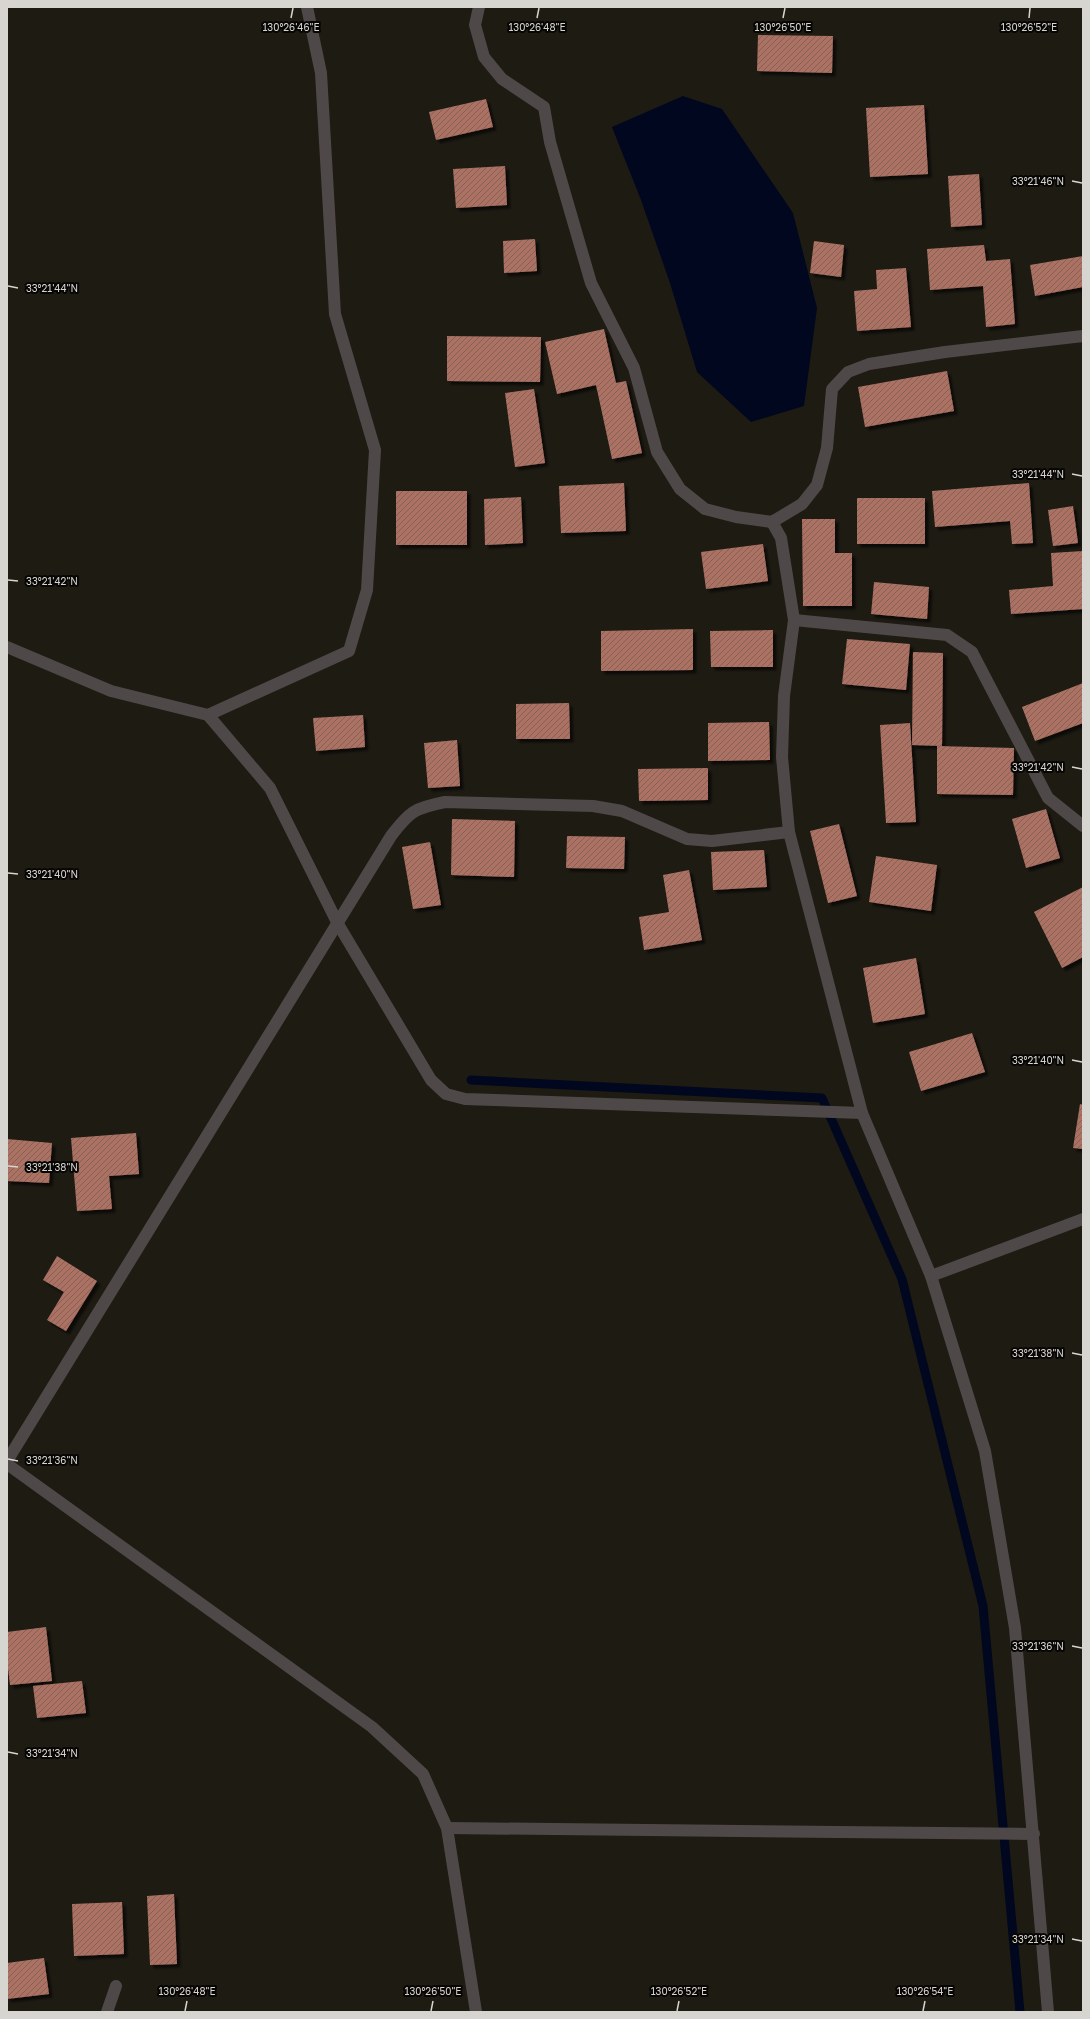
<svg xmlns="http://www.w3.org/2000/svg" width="1090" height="2019" font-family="'Golos Text',sans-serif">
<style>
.water{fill:#00071f}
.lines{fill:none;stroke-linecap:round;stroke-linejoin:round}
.stream{stroke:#00071f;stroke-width:9}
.building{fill:url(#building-hatch);filter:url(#shadow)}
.minor{stroke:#4e4948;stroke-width:12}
.ticks{fill:none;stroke:#d7d5d0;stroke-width:1.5}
.ticks-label{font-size:10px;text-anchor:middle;fill:#d7d5d0;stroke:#070604;stroke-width:4;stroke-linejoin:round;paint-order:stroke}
</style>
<defs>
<pattern id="building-hatch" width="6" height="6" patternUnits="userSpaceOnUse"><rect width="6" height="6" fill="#ab7264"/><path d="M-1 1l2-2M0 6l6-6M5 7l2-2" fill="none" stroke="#866057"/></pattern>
<filter id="shadow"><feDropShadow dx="3.5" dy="3.5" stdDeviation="1" flood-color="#0009"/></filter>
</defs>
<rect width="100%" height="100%" fill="#1e1b13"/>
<!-- water -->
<path class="water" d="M683 96 722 109 793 213 817 308 804 406 751 422 697 372 670 283 641 200 612 127Z"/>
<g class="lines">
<!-- stream -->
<path class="stream" d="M471 1080 822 1098 902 1279 983 1606 1020 2012"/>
</g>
<!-- building -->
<g class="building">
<path d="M758 35 833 36 832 73 757 71Z"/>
<path d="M486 99 493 127 436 140 429 112Z"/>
<path d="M924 105 928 174 870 177 866 108Z"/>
<path d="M505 166 507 205 456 208 453 169Z"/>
<path d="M979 174 982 225 951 227 948 176Z"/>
<path d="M535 239 537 271 504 273 503 241Z"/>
<path d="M814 241 844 245 841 277 810 273Z"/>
<path d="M984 245 986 261 1010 259 1015 324 986 327 983 286 930 290 927 249Z"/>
<path d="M1083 256V287L1035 296 1030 265Z"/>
<path d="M906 268 911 327 857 331 854 291 877 289 876 270Z"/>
<path d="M604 329 616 383 626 381 642 453 612 459 596 385 557 394 545 342Z"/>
<path d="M447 336 541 337 540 382 447 381Z"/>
<path d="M947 371 954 411 865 427 858 387Z"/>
<path d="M534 389 545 463 515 467 505 393Z"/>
<path d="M624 483 626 531 561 533 559 486Z"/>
<path d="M1029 483 1033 543 1012 544 1010 521 935 527 932 491Z"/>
<rect x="396" y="491" width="71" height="54"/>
<path d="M521 497 523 543 485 545 484 499Z"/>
<rect x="857" y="498" width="68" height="46"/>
<path d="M1073 506 1078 543 1053 546 1048 510Z"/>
<path d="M802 519H835V553H852V606H803Z"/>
<path d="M763 544 768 581 706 589 701 552Z"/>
<path d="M1083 551V609L1011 614 1009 590 1053 586 1051 553Z"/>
<path d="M874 582 929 587 927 619 871 614Z"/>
<path d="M693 629V670L601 671V631Z"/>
<path d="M773 630V667H711L710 631Z"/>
<path d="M847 639 910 644 906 690 842 684Z"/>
<path d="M913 652 943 653 942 746 912 745Z"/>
<path d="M1083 683V723L1035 741 1022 707Z"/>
<path d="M569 703 570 739H516V704Z"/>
<path d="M363 715 365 747 316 751 313 718Z"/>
<path d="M769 722 770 760 708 761V723Z"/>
<path d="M910 723 916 822 886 823 880 725Z"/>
<path d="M457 740 460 786 428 788 424 743Z"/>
<path d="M937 746 1014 748 1013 795 937 794Z"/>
<path d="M708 768V800L639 801 638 769Z"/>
<path d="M1046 809 1060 858 1026 868 1012 819Z"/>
<path d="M452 819 515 821 514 877 451 875Z"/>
<path d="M839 824 857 896 828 903 810 831Z"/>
<path d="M567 836 625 837 624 869 566 868Z"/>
<path d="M430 842 441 905 413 909 402 847Z"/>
<path d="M764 850 767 887 713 890 711 852Z"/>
<path d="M876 856 937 865 931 911 869 902Z"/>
<path d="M689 870 702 940 644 950 639 917 669 912 663 875Z"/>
<path d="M1083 887V957L1062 968 1034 912Z"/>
<path d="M916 958 925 1014 873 1023 863 968Z"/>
<path d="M972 1033 985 1072 921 1091 909 1052Z"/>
<path d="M1080 1104 1083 1105V1149L1073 1148Z"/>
<path d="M136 1133 139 1174 109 1176 112 1209 77 1211 71 1138Z"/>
<path d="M7 1139 52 1143 49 1183 7 1181Z"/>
<path d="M57 1256 97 1281 66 1331 47 1320 64 1292 43 1280Z"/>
<path d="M46 1627 52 1681 10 1685 7 1660V1632Z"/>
<path d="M82 1681 86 1713 37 1718 33 1686Z"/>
<path d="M174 1894 177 1964 150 1965 147 1896Z"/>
<path d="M122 1902 124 1954 74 1956 72 1904Z"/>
<path d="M44 1958 49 1994 7 1999V1963Z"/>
</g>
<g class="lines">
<!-- minor -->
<g class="minor">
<path d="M479 7 475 25 484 57 502 79 544 107 550 142 591 283 634 368 657 452 680 489 705 509 736 517 772 522 802 504 817 485 827 448 832 389 848 372 869 364 945 352 1083 336"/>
<path d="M772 522 781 538 794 620 784 696 782 757 789 832 862 1113 931 1276 985 1451 1015 1628 1048 2012"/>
<path d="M794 620 947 635 972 652 1048 798 1083 826"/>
<path d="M7 647 111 691 208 715 270 788 338 924 431 1080 446 1094 465 1099 862 1113"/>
<path d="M208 715 349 651 367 590 375 450 335 314 321 73 307 7"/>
<path d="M931 1276 1083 1219"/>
<path d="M7 1461 391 836C410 811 415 808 445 802L593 806 622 811 687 839 712 841 789 832"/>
<path d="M7 1464 372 1727 423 1774 447 1828 476 2012"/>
<path d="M447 1828 1034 1834"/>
<path d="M107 2012 116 1986"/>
</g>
</g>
<!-- ticks -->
<path class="ticks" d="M291 18 293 8M537 18 539 8M783 18 785 8M1029 18 1030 8M1072 181 1082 183M8 286 18 288M1072 474 1082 476M8 580 18 581M1072 767 1082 769M8 873 18 874M1072 1060 1082 1062M8 1166 18 1167M1072 1353 1082 1355M8 1459 18 1461M1072 1646 1082 1648M8 1752 18 1754M1072 1939 1082 1941M185 2011 187 2001M431 2011 433 2001M677 2011 679 2001M923 2011 925 2001"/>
<g class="ticks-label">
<text x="291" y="31">130°26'46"E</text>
<text x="537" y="31">130°26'48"E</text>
<text x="783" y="31">130°26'50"E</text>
<text x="1029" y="31">130°26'52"E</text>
<text x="1038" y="185">33°21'46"N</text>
<text x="52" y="292">33°21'44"N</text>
<text x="1038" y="478">33°21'44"N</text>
<text x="52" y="585">33°21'42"N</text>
<text x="1038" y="771">33°21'42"N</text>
<text x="52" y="878">33°21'40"N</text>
<text x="1038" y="1064">33°21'40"N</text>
<text x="52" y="1171">33°21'38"N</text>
<text x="1038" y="1357">33°21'38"N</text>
<text x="52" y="1464">33°21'36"N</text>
<text x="1038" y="1650">33°21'36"N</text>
<text x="52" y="1757">33°21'34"N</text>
<text x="1038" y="1943">33°21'34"N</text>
<text x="187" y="1995">130°26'48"E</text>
<text x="433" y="1995">130°26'50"E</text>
<text x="679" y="1995">130°26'52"E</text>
<text x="925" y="1995">130°26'54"E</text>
</g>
<!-- border -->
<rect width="1090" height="2019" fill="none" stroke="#d7d5d0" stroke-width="16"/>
</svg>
